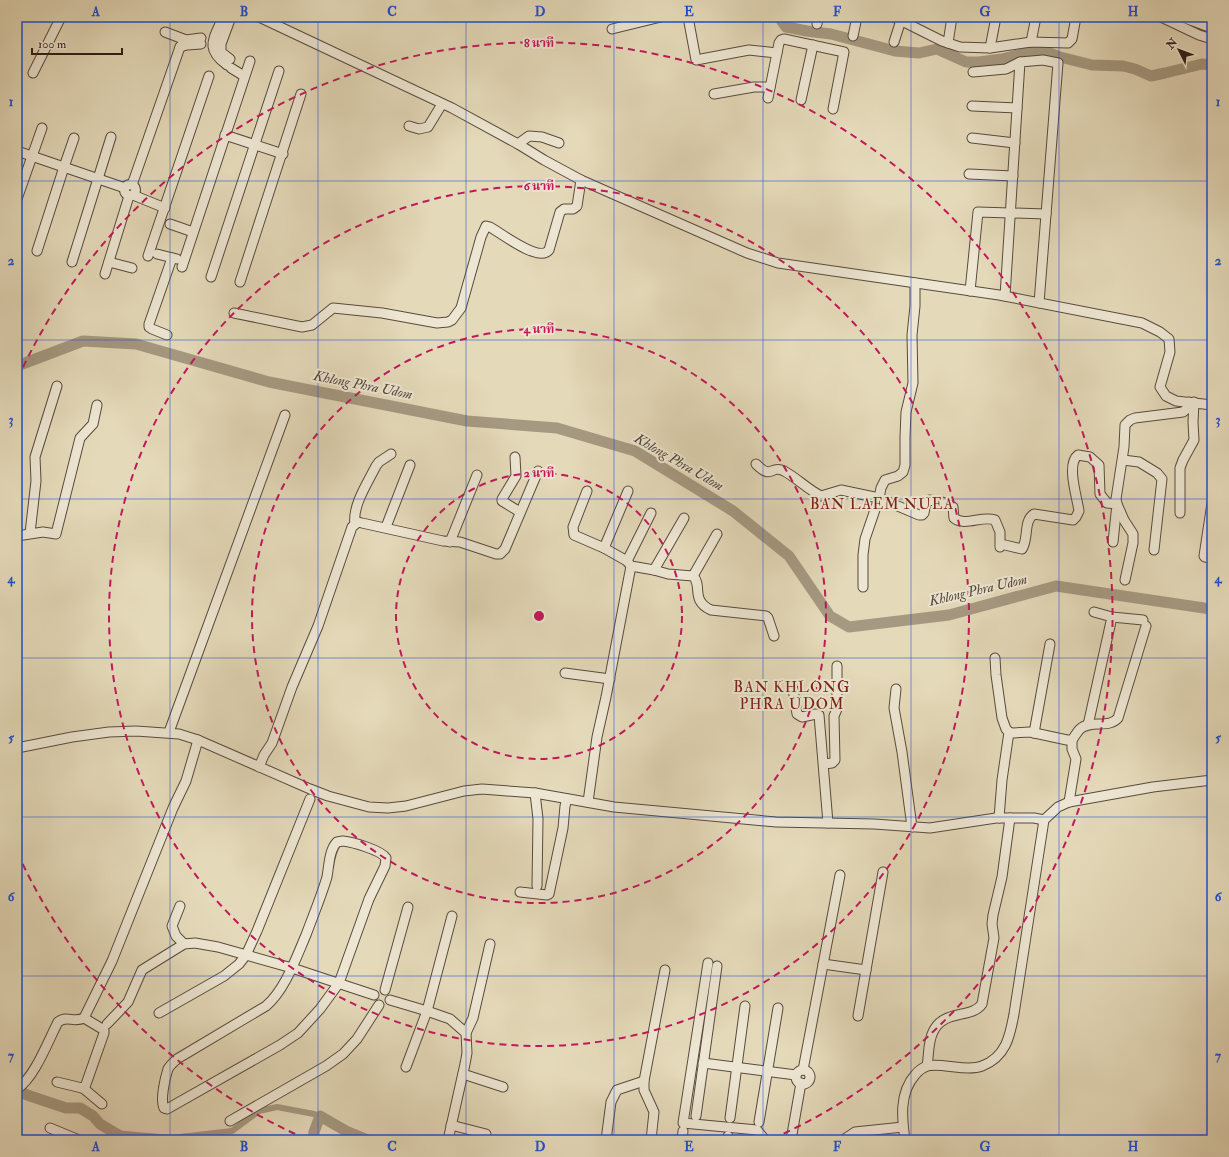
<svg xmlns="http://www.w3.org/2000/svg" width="1229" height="1157" font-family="'IM FELL Double Pica','Noto Serif Thai',serif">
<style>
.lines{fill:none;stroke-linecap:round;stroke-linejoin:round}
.canal{stroke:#a59981;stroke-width:6}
.river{stroke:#a59981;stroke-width:11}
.minor-casing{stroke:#584b3e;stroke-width:11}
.minor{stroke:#ede6d2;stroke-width:9}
.grid{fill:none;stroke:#1d4ed8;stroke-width:1;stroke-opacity:0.55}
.ring{fill:none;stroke:#c2185b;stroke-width:2;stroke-dasharray:7 5}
.labels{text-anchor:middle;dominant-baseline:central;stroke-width:4;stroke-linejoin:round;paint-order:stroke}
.water-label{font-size:14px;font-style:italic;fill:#55483b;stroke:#ede6d2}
.quarter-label{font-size:15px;letter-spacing:1px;fill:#7a1f14;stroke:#ede6d2}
.centre{fill:#c2185b;stroke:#ede6d2;stroke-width:2}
.ring-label{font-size:12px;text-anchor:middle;font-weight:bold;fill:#c2185b;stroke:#ede6d2;stroke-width:4;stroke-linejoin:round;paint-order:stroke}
.neatline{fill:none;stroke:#1d4ed8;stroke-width:1.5}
.grid-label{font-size:13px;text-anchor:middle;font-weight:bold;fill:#1d4ed8}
</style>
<rect width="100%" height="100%" fill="#e4d9b9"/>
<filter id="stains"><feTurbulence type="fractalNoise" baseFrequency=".005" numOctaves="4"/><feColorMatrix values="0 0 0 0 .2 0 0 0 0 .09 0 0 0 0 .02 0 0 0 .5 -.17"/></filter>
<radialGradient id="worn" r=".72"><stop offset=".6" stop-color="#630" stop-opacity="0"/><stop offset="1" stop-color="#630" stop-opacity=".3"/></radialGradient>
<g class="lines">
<!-- canal -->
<path class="canal" d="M114 1133 171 1138 232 1131 259 1111 277 1107 314 1114 320 1116"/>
<!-- river -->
<g class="river">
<path d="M779 17 786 27 807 31 831 34 895 51 919 53 937 49 966 62H979L1002 59 1026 53 1045 51 1060 57 1092 65 1123 66 1135 69 1151 76 1165 73 1202 64 1212 65"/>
<path d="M17 366 83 341 136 344 269 382 467 421 557 428 635 451 733 511 789 556 830 616 849 627 949 615 1056 586 1204 608 1212 610"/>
<path d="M17 1089 27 1095 66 1108H80L93 1116 100 1124 127 1140"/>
<path d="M313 1140 314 1132 320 1116 346 1131 368 1140"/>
</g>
<!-- minor casing -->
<g class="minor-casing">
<g id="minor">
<path d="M223 17C214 39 204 48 227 65"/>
<path d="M259 17 452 108 518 144 544 160 581 180 722 242 747 253 778 263 999 295 1142 323 1160 332 1169 339 1170 352 1160 387 1166 396 1176 401 1212 405"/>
<path d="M688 17 696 60 749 50 777 53"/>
<path d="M894 17 942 41 960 47 990 48 1031 42 1068 43 1072 39 1076 17"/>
<path d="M1161 17 1199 35 1212 39"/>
<path d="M1182 17 1212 28"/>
<path d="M817 24 818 17"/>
<path d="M612 29 661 17"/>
<path d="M165 32 186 40 191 43"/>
<path d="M853 36 857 17"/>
<path d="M894 42 902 17"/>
<path d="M1031 42 1036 17"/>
<path d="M948 43 952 17"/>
<path d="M201 44 187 45 180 47 186 40 201 38"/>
<path d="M990 48 996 17"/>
<path d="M230 59 221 52V44L231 17"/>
<path d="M231 68 244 76"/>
<path d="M973 72 1006 69 1020 62"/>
<path d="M33 73 61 17"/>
<path d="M714 94 754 87H770"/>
<path d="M768 98 779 43 781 40 784 39 844 52 833 109"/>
<path d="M801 100 813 45"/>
<path d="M972 106 1017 108"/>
<path d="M409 126 419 129 428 127 442 104"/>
<path d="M225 135 283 154"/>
<path d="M972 138 1015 143"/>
<path d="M518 144 529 136 542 137 559 143"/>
<path d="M17 151 125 188"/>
<path d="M969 174 1013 176"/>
<circle cx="130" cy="190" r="5.5"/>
<path d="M132 185 180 47"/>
<path d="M133 195 165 208"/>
<path d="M17 199 42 128"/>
<path d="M170 224 193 232"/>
<path d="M37 251 64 167 74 138"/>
<path d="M157 254 177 259"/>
<path d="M148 256 209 76"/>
<path d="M72 262 111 137"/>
<path d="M109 262 132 268"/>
<path d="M182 267 250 61"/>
<path d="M105 274 129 196"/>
<path d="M211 277 279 71"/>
<path d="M240 282 301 94"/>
<path d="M970 291 978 212 1046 214"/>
<path d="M1005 296 1020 62 1043 60 1058 63 1039 303"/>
<path d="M234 313 302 327 312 325 333 308 382 313 437 323 448 322 452 320 461 308 481 237 486 226 490 227C501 233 539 263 549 250L560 212 564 209H573L577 206 581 180"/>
<path d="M167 335 152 329 149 327V324L172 258"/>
<path d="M515 457 516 476 502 499V501L520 512"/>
<path d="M1123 460 1139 462 1157 473 1162 479 1154 550"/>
<path d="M756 464C773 481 770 464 784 471 797 478 807 489 821 496L841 490 879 498 919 515H922L924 513 926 503 929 500 942 502 953 507 954 518C965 527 982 515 995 520L1000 532V547"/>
<path d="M587 491 573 527 574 535 604 548 627 561 631 566 654 570 668 574 693 576C703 586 690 600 711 610L766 616 768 618 774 636"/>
<path d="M1212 503 1204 556 1205 557 1212 559"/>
<path d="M1180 513V468L1183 460 1194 440 1193 422 1194 402"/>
<path d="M355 524C352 506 368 482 376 466L379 462 391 454"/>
<path d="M386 527 410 465"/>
<path d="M30 533 36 481 35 457 57 386"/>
<path d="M17 536 43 532 56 534 80 438 93 424 97 405"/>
<path d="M450 542 477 475"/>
<path d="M1005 545 1022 549C1029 539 1023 521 1034 514L1073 520 1076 517 1079 511C1077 497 1066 464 1078 455L1090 457 1099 465 1100 494 1107 503 1117 504 1113 542"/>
<path d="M604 548 628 491"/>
<path d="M627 561 651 513"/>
<path d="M654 570 684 518"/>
<path d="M693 576 717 534"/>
<path d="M1125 580 1133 543V534L1124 520 1117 504 1116 499 1124 447 1125 425 1130 420 1135 418 1183 412 1190 406 1189 402"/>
<path d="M863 587V555L865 539 879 498 881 488 885 480 898 476 903 472 905 465V437L906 412 913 383 912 335 915 306V283"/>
<path d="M1112 617 1143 620"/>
<path d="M995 658 996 675 1002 718 1006 729 1009 732 1013 733 1030 732 1067 740H1072V749L1076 759 1069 802"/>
<path d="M565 673 610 679"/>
<path d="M793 689 797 714 802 717 816 714 819 715 828 823"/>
<path d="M896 689 894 708 902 752 912 827"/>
<path d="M1088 725 1112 617 1094 612"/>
<path d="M169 732 285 415"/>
<path d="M1034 733 1050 644"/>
<path d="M1072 740C1075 736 1077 732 1080 729 1091 719 1109 729 1118 718L1146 626"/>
<path d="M17 748 72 737 109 732 136 731 179 734 198 740 310 789 328 796 369 807 388 808 406 806 464 791 482 789 535 793 614 807 776 822 874 824 930 828 996 818H1034L1044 820"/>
<path d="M824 764 832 763 835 760 834 716 837 709V666"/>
<path d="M259 767 264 755 272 743 292 687 318 626 352 527 358 522 362 523 443 541 460 542 496 554H500L505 549 538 471"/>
<path d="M535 793 538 819 537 886"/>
<path d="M588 802 597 737 606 697 631 566"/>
<path d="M999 818 1002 780 1009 732"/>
<path d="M343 841C352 842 381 850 386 858L385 866 369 899 339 983 320 1009 298 1033 280 1045 167 1109 164 1108C160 1100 165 1078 168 1069 170 1065 174 1062 177 1059L266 1006C285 990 296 958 306 935 313 916 321 897 327 877 329 866 329 850 337 842Z"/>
<path d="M520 892 547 895 549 894 563 828 565 806 567 799"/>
<path d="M180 906 172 926 176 936 184 944"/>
<path d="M708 963 683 1123 757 1130 765 1140"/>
<path d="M823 964 866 970"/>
<path d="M385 990 408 907"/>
<path d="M390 1000 427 1011 450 1019 466 1033 467 1053 465 1064 448 1140"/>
<path d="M159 1013 224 976 239 964 246 955 257 931 310 799"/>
<path d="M858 1016 883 872"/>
<path d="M107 1024 128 1002 142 970 184 944 195 943 218 947 292 968 374 995"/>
<path d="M466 1033 473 1018 490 944"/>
<path d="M703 1063 796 1075"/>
<path d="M927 1066C929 1055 928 1041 933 1032 943 1009 972 1019 982 1004L994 938 992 924 993 915 1002 877 1010 818"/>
<path d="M406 1067 427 1011 452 916"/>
<path d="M803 1070 840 875"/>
<circle cx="803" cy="1077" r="7"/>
<path d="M463 1074 503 1087"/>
<path d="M57 1082 82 1088 85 1087 104 1033V1030L84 1018"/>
<path d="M83 1088 102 1104"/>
<path d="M17 1089C35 1077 48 1041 58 1022 66 1015 74 1023 84 1018L112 961 173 808 186 781 198 740"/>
<path d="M696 1116 717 966"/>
<path d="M730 1118 745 1006"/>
<path d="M230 1121 326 1066 343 1054 357 1039 379 1005"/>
<path d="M759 1122 778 1008"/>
<path d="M451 1125 486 1134"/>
<path d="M50 1128 79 1140"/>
<path d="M606 1140 611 1102 617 1090 644 1081"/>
<path d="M651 1140 654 1112 644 1090V1081L665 970"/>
<path d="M682 1140 683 1131"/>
<path d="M727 1140 728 1136"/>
<path d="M791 1140 801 1083"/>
<path d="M843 1140 855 1132 903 1127"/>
<path d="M905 1140C902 1119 899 1093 915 1075 918 1071 922 1068 927 1066 935 1064 946 1066 955 1067 963 1068 974 1069 982 1066 1006 1057 1010 1036 1014 1014L1044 820 1058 807 1069 802 1153 787 1212 780"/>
</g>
</g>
<!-- minor -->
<use href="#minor" class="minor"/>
</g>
<!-- grid -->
<path class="grid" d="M170 17V1140M318 17V1140M466 17V1140M614 17V1140M763 17V1140M911 17V1140M1059 17V1140M17 181H1212M17 340H1212M17 499H1212M17 658H1212M17 817H1212M17 976H1212"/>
<!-- distance rings -->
<g class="ring">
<circle cx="539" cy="616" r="143"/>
<circle cx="539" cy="616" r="287"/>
<circle cx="539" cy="616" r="430"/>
<path d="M306 1139A573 573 0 0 1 18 854M18 378A573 573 0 1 1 772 1139"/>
</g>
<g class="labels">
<!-- water labels -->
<g class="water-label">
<text transform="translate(363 385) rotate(11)">Khlong Phra Udom</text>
<text transform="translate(679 462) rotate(30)">Khlong Phra Udom</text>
<text transform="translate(978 590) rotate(-13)">Khlong Phra Udom</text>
</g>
<!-- quarter labels -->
<g class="quarter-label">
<text x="882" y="504">BAN LAEM NUEA</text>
<text x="792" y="687">BAN KHLONG<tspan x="792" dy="17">PHRA UDOM</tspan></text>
</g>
</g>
<circle cx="539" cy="616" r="6" class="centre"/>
<g class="ring-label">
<text x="539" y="47">8 นาที</text>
<text x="539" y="190">6 นาที</text>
<text x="539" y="333">4 นาที</text>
<text x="539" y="477">2 นาที</text>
</g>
<!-- margin -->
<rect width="1229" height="1157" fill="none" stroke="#e4d9b9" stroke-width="44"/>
<!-- north arrow -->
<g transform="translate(1179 50) rotate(312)" stroke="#ede6d2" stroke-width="3" paint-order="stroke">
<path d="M0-3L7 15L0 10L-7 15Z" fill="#2a1c15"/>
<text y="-6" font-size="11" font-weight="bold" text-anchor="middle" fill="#2a1c15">N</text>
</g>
<!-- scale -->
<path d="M32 48v6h90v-6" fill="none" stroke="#2a1c15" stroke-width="2"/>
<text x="38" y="48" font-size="12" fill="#2a1c15" stroke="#ede6d2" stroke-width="3" paint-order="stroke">100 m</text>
<rect x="22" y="22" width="1185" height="1113" class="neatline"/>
<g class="grid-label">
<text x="96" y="16">A</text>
<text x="244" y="16">B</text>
<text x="392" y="16">C</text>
<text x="540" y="16">D</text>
<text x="689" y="16">E</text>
<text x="837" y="16">F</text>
<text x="985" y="16">G</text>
<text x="1133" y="16">H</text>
<text x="11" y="106">1</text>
<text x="1218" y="106">1</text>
<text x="11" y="265">2</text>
<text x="1218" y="265">2</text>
<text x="11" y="424">3</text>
<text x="1218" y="424">3</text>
<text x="11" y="583">4</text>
<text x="1218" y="583">4</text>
<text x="11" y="742">5</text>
<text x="1218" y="742">5</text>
<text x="11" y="901">6</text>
<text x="1218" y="901">6</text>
<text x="11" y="1060">7</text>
<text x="1218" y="1060">7</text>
<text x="96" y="1151">A</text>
<text x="244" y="1151">B</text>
<text x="392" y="1151">C</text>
<text x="540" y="1151">D</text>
<text x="689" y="1151">E</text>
<text x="837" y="1151">F</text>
<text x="985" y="1151">G</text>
<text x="1133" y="1151">H</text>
</g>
<rect width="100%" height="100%" filter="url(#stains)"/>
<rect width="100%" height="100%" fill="url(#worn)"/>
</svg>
